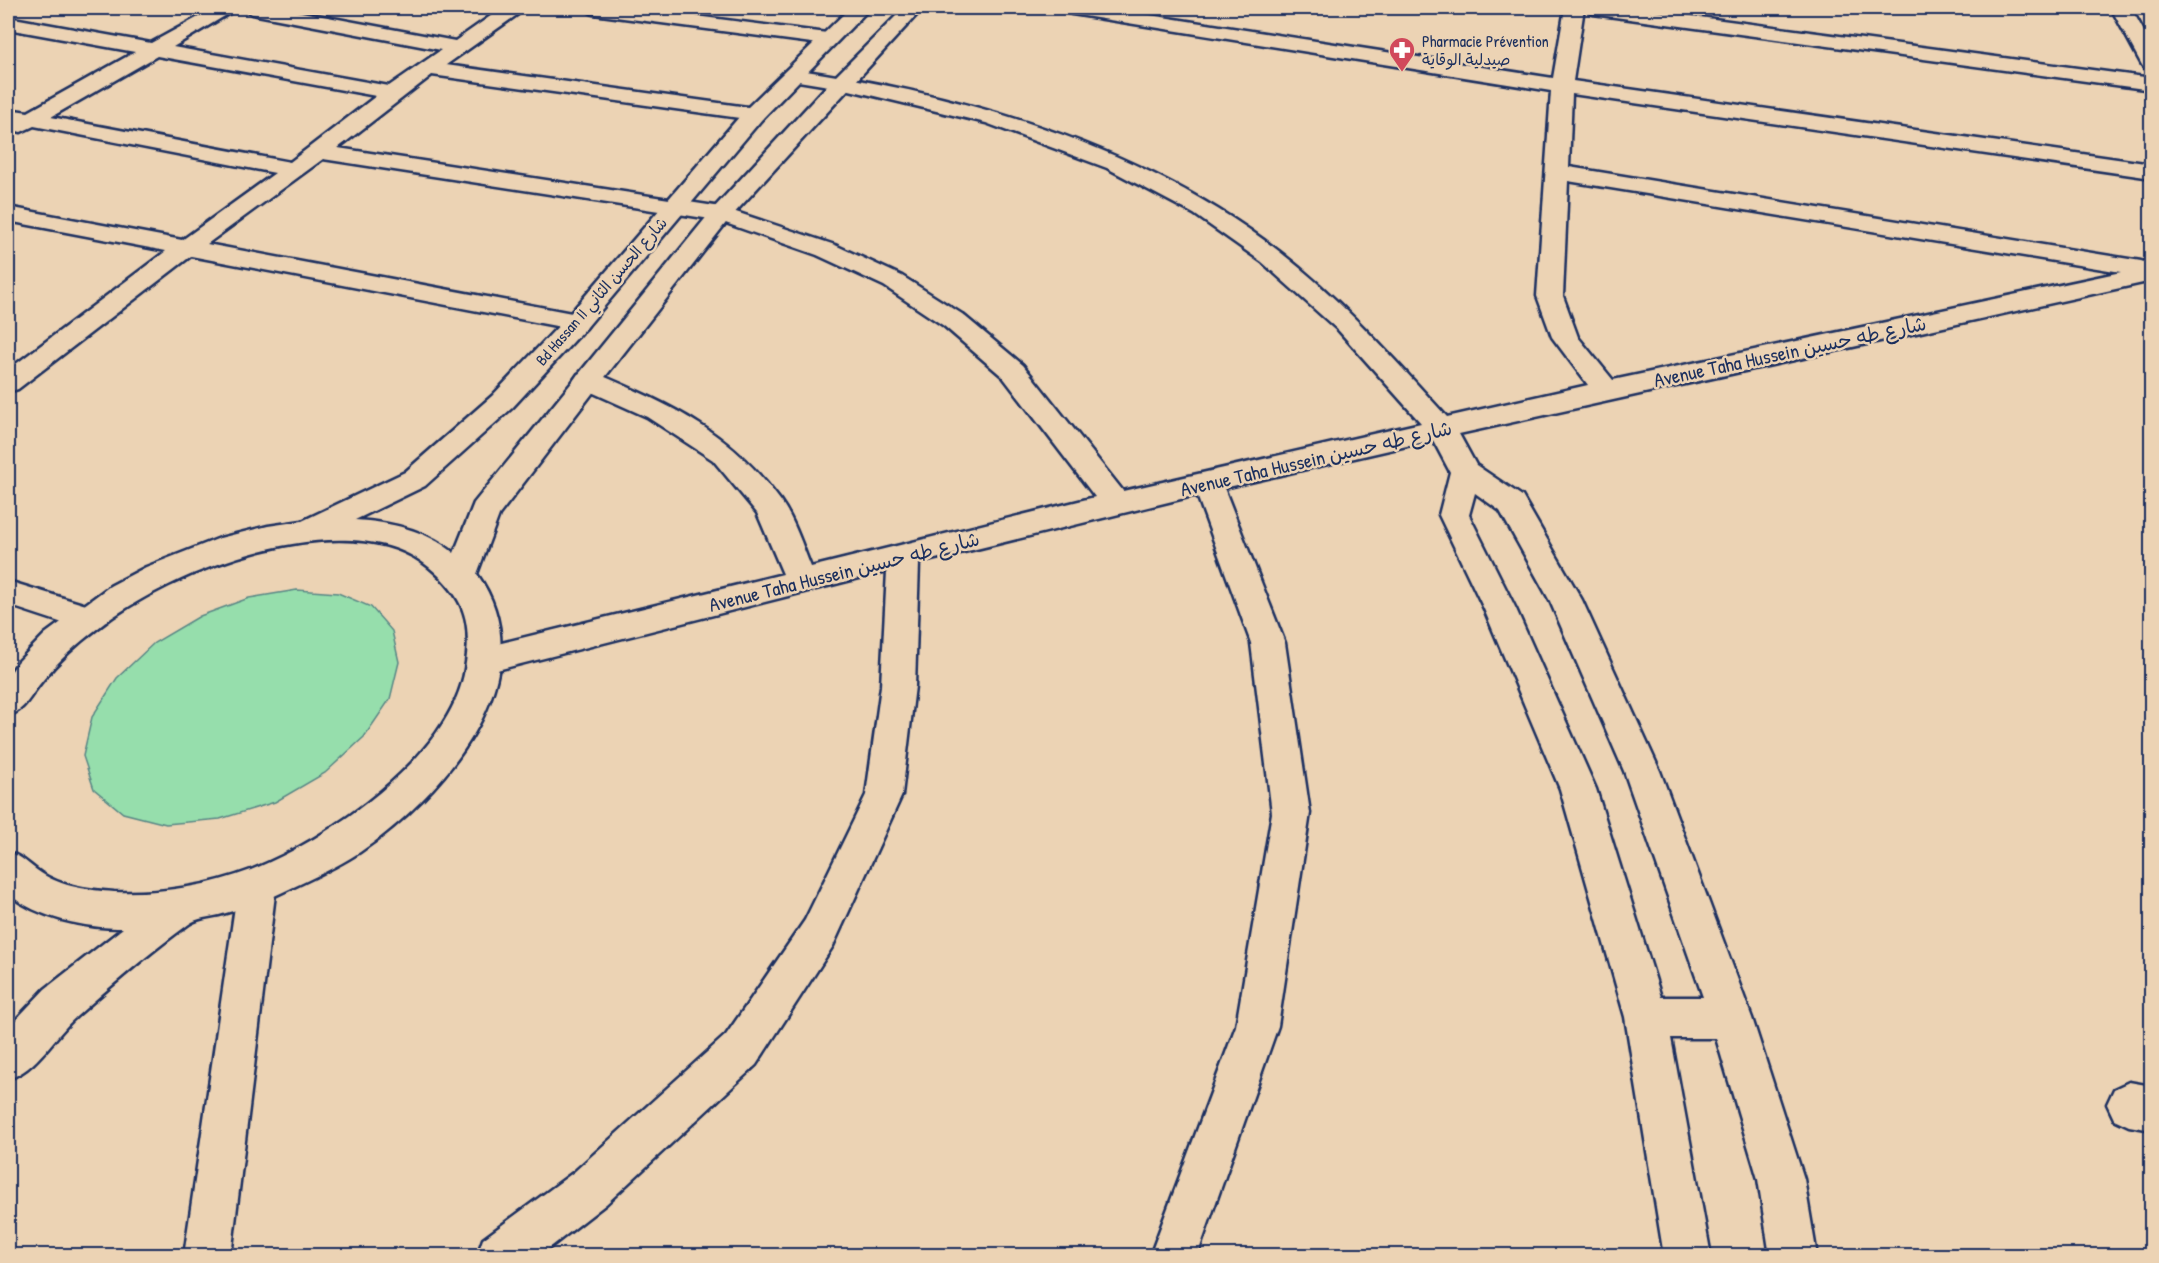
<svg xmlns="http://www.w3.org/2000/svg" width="2159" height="1263" font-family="'Patrick Hand','Playpen Sans Arabic',sans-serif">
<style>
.green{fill:#96deac;stroke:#588685;stroke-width:1.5}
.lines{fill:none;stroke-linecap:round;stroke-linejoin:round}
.street-casing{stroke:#1b2f5e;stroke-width:5}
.secondary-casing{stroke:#1b2f5e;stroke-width:5}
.street{fill:#ecd3b4;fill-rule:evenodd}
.secondary{fill:#ecd3b4;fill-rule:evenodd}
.labels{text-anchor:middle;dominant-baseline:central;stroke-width:5;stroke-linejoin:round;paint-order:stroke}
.far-poi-label{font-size:16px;fill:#1b2f5e;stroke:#ecd3b4;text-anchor:start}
.far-street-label{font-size:16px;fill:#1b2f5e;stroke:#ecd3b4}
.street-label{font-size:20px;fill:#1b2f5e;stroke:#ecd3b4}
</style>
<rect width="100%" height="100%" fill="#ecd3b4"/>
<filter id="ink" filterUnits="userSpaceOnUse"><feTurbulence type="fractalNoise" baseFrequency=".0167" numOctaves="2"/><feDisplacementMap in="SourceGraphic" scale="12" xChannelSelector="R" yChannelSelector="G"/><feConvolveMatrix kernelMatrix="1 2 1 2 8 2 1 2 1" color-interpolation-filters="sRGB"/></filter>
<g filter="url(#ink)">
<!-- green -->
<path class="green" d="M297 590 338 593 371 607 392 631 399 662 390 699 364 737 325 773 275 802 220 819 166 824 123 813 94 789 83 756 92 717 117 678 154 643 200 616 249 598Z"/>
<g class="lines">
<!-- street casing -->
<g class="street-casing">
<g id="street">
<path d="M215 8H238L173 47 389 86 441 50 252 14 242 8H280L455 41 502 8H523L521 12 446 65 762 109 765 114 762 119 754 120 432 75 338 148 721 207 835 245 902 276 962 314 1023 365 1123 491 1421 423 1339 331 1262 262 1194 214 1107 168 986 123 841 88 786 79 783 75 786 71 793 69C963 94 1142 145 1280 252 1342 300 1394 359 1447 417L1588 385 1552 337 1537 296 1551 91 1072 14 1065 12 1063 8H1105L1553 78 1565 8H1632L2152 78V90L1593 14 1584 8 1573 81 2152 164V178L1572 94 1569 167 2141 261 2152 265V281L1459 434 1476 465 1522 496 1582 600 1660 771 1752 1018 1804 1179 1817 1256H1770L1758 1179 1716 1038H1671L1711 1256H1664L1625 1017 1560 789 1484 609 1439 515 1450 472 1433 440 1224 488 1285 643 1310 813 1278 1026 1197 1256H1150L1236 1026 1272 813 1251 643 1197 495 919 563 915 686 902 795 833 946 756 1065 606 1204 539 1256H477L483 1239 574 1172 726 1035 805 920 866 795 881 686 887 571 485 673 473 669 468 660 473 651 485 647 783 574 757 513 713 460 647 417 578 386 574 380 578 374 588 371 598 374C673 406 730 432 780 500 794 519 802 545 811 567L1095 497 1003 377 944 326 884 286 817 255 717 220 323 159 207 244 577 314 586 316 590 322 586 328 577 330 191 256 18 389 8 392V370L166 251 8 221V207L182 240 275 173 34 126 21 132 13 130 10 125 12 122 8 121V109L28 112 135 52 8 29V17L151 43ZM157 56 376 96 290 162 51 117ZM1568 181 2121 272 1613 380 1578 337 1563 296ZM1475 493 1500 511 1550 601 1624 771 1703 997H1661L1596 789 1516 609 1469 515Z"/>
<path d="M583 8H633L827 33 834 35 837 39 834 43 827 45 593 14Z"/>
<path d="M2111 8H2131L2152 46V71L2145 69 2142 65Z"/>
<path d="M8 581 99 609 103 618 99 627 87 631 8 605Z"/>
<path d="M257 868 271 874 276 886 231 1256H184L238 886 243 874Z"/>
<path d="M2129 1082 2152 1086V1130L2129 1126 2114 1119 2107 1104 2114 1089Z"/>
</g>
</g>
<!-- secondary casing -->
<g class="secondary-casing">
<path id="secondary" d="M850 8H870L762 119 586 328 512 408 425 486 355 520C390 522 426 530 454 553L474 503 713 209 834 78 904 8H923L729 219 598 386 499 515 477 574C549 675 441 797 360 852 336 868 308 880 283 892 263 902 241 909 219 915 210 917 197 918 189 924 150 952 113 984 77 1016 54 1036 37 1070 8 1079V1028L45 989 123 928C84 928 39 918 8 894V852C22 856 29 865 41 873 62 887 89 890 114 892 159 894 209 886 251 870 328 840 451 756 465 669 473 622 465 597 429 567 348 500 169 571 98 628 78 643 59 660 43 680 31 694 26 710 8 716V676L18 662 45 634 110 586 146 567 220 538 268 526 302 521 405 472 492 396 568 316 746 109Z"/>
</g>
<!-- street -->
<use href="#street" class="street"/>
<!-- secondary -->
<use href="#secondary" class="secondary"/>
</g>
</g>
<!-- icons -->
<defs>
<g id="pharmacy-pin" transform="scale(1.35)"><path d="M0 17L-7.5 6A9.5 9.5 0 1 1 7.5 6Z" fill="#d1495b" stroke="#ecd3b4"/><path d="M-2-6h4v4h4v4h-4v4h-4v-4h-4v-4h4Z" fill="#fff"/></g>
</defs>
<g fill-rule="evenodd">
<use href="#pharmacy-pin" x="1402" y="50"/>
</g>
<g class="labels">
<!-- far-poi labels -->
<g class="far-poi-label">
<text x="1422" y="41">Pharmacie Prévention<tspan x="1422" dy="18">صيدلية الوقاية</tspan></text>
</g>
<!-- far-street labels -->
<g class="far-street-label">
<text transform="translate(601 291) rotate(-49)">Bd Hassan II شارع الحسن الثاني</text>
</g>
<!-- street labels -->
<g class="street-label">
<text transform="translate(1790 351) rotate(-12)">Avenue Taha Hussein شارع طه حسين</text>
<text transform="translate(1316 458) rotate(-13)">Avenue Taha Hussein شارع طه حسين</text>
<text transform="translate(844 571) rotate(-14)">Avenue Taha Hussein شارع طه حسين</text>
</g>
</g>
<!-- margin -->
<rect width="2159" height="1263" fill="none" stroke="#ecd3b4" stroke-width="30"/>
<rect x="15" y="15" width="2129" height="1233" fill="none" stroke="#1b2f5e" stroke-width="2" filter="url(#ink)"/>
</svg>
